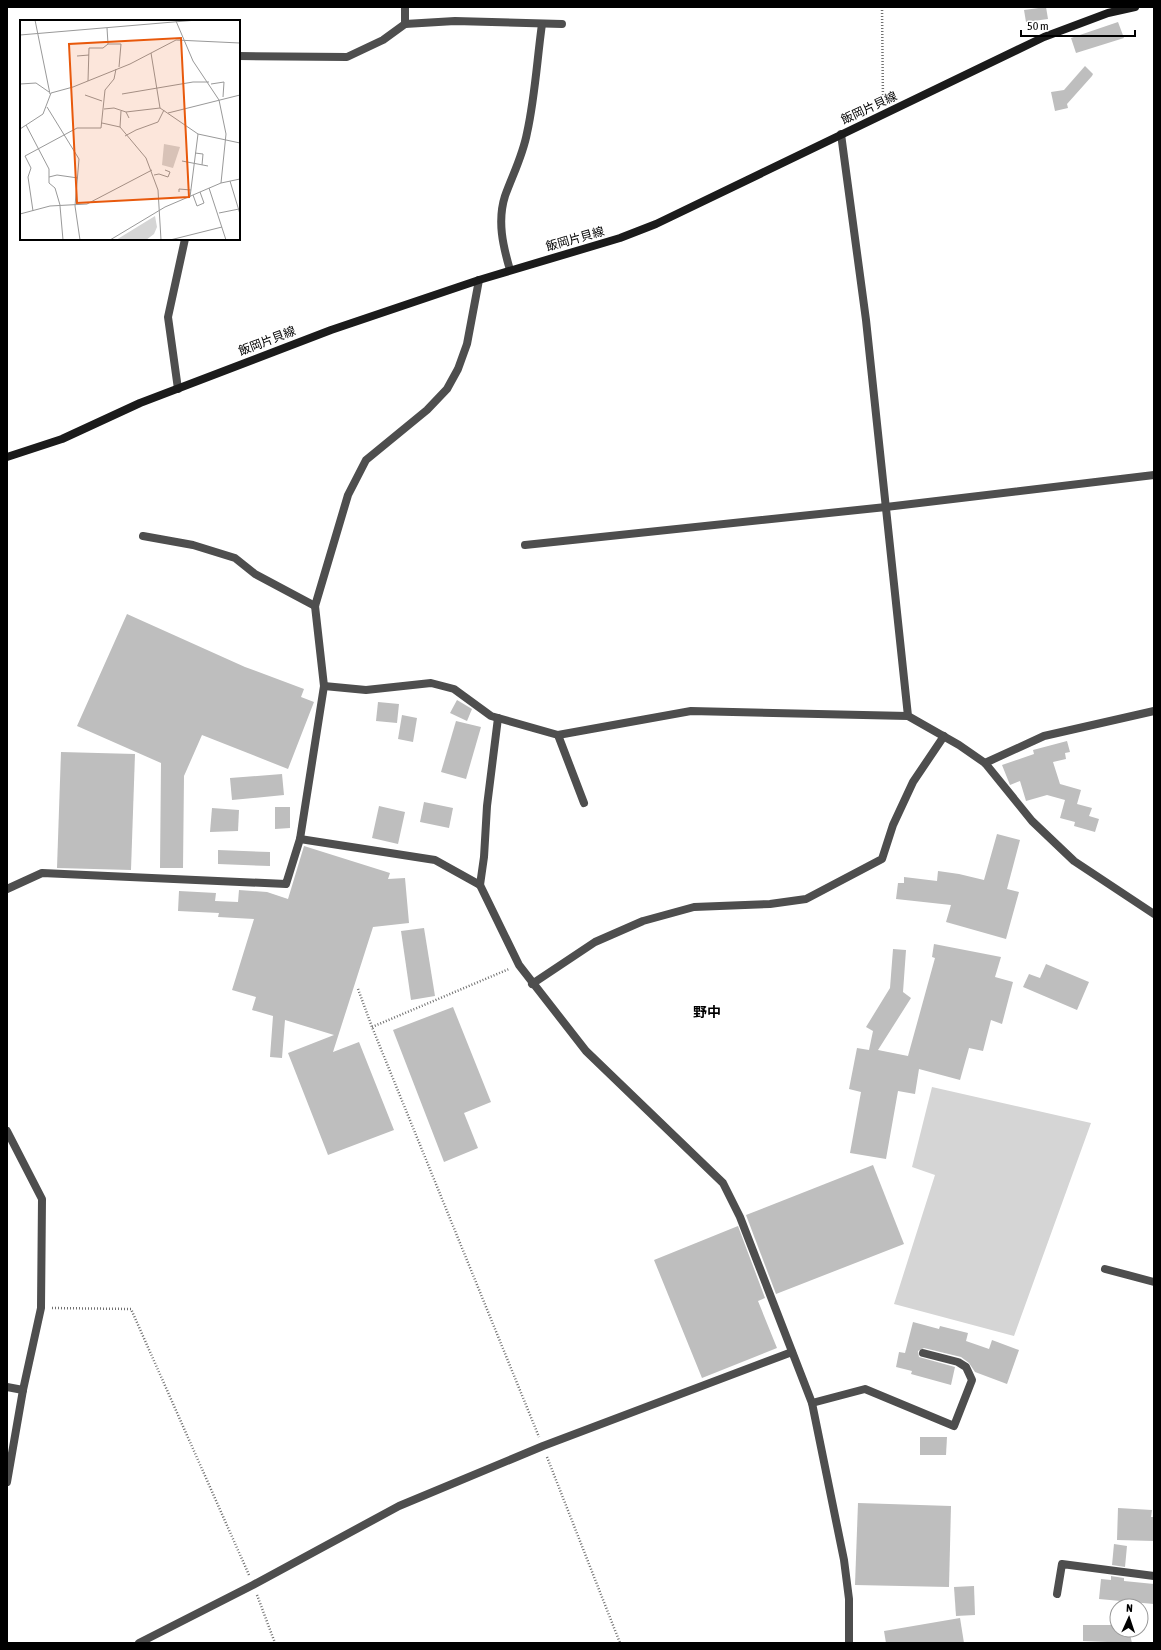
<svg xmlns="http://www.w3.org/2000/svg" width="1161" height="1650" font-family="'Asap Condensed','Noto Sans JP',sans-serif">
<style>
.green{fill:#d5d5d5}
.building{fill:#bebebe}
.lines{fill:none;stroke-linecap:round;stroke-linejoin:round}
.path{stroke:#707070;stroke-width:2.5;stroke-dasharray:1 2;stroke-linecap:butt}
.street{stroke:#4e4e4e;stroke-width:8}
.secondary{stroke:#1b1b1b;stroke-width:8}
.labels{text-anchor:middle;dominant-baseline:central;stroke-width:3;stroke-linejoin:round;paint-order:stroke}
.street-label{font-size:12px;fill:#000;stroke:#fff}
.quarter-label{font-size:14px;font-weight:bold;fill:#000;stroke:#fff}
.inset-road{fill:none;stroke:#999;stroke-width:1}
.view{fill:#e8590c;fill-opacity:0.15;stroke:#e8590c;stroke-width:2}
.inset-edge{fill:none;stroke:#000;stroke-width:2}
</style>
<rect width="100%" height="100%" fill="#fff"/>
<!-- green -->
<path class="green" d="M932 1087 1091 1123 1014 1336 894 1304 935 1175 912 1167Z"/>
<!-- building -->
<g class="building">
<path d="M1046 7 1048 19 1026 22 1024 10Z"/>
<path d="M1118 22 1124 38 1076 53 1071 38Z"/>
<path d="M1085 66 1093 74 1092 76 1067 104 1068 108 1055 111 1051 92 1064 90Z"/>
<path d="M127 614 245 667 304 689 301 697 314 702 288 769 202 735 184 776 183 868H160L161 763 77 726Z"/>
<path d="M457 700 472 709 467 721 450 713Z"/>
<path d="M378 702 399 704 397 723 376 721Z"/>
<path d="M402 715 417 718 413 742 398 739Z"/>
<path d="M456 721 481 727 466 779 441 772Z"/>
<path d="M1067 741 1070 752 1065 753 1066 759 1053 762 1060 784 1081 790 1077 804 1092 808 1089 816 1099 819 1095 832 1074 826 1075 822 1060 818 1065 800 1047 795 1026 801 1020 781 1010 785 1002 765 1034 754 1033 750Z"/>
<path d="M61 752 135 754 131 870 57 868Z"/>
<path d="M282 774 284 795 232 800 230 778Z"/>
<path d="M424 802 453 808 449 828 420 822Z"/>
<path d="M379 806 405 812 398 844 372 838Z"/>
<path d="M275 807H290V828L275 829Z"/>
<path d="M212 808 239 810 238 831 210 832Z"/>
<path d="M997 834 1020 840 1007 889 1019 892 1006 939 946 922 951 905 896 899 898 883H904V877L937 881 938 871 959 874 984 880Z"/>
<path d="M304 846 390 873 388 879 405 878 409 923 373 927 333 1052 359 1042 394 1130 328 1155 288 1053 334 1035 285 1020 282 1058 270 1057 273 1016 252 1010 256 997 232 990 254 919 218 917 219 913 178 911 179 891 216 893 215 901 238 902 239 890 267 892 288 899Z"/>
<path d="M218 850 270 852V866L218 864Z"/>
<path d="M424 928 435 996 411 1000 401 931Z"/>
<path d="M934 944 1001 957 995 977 1013 982 1002 1024 991 1020 983 1051 969 1048 960 1080 919 1069 915 1094 898 1091 886 1159 850 1153 861 1092 849 1089 857 1048 869 1050 873 1031 866 1027 890 988 893 949 906 950 903 992 911 998 878 1050 908 1056 935 958 932 957Z"/>
<path d="M1046 964 1089 982 1077 1010 1023 987 1029 974 1040 978Z"/>
<path d="M453 1007 491 1102 464 1113 478 1148 444 1162 393 1030Z"/>
<path d="M873 1165 904 1244 776 1294 746 1215Z"/>
<path d="M738 1226 765 1298 758 1301 777 1348 702 1378 654 1260Z"/>
<path d="M913 1322 939 1329 940 1326 968 1333 966 1341 989 1349 992 1340 1019 1350 1007 1384 975 1372 969 1363 961 1357 924 1348 918 1351 919 1357 955 1367 951 1385 911 1374 912 1371 896 1367 899 1352 905 1353Z"/>
<path d="M920 1437H947L946 1455H920Z"/>
<path d="M858 1503 951 1506 949 1587 855 1585Z"/>
<path d="M1118 1508 1152 1510 1151 1517H1154V1541L1117 1540Z"/>
<path d="M1114 1544 1127 1546 1125 1567 1112 1565Z"/>
<path d="M1111 1576 1124 1578V1581L1154 1584V1604L1099 1599 1101 1579 1111 1580Z"/>
<path d="M974 1586 975 1615 956 1616 954 1587Z"/>
<path d="M960 1618 964 1643H886L884 1631Z"/>
<path d="M1083 1625H1117V1630H1129L1132 1643 1083 1641Z"/>
</g>
<g class="lines">
<!-- path -->
<g class="path">
<path d="M882 7 883 102"/>
<path d="M358 989 372 1027 539 1437"/>
<path d="M372 1027 509 969"/>
<path d="M52 1308 131 1309 249 1575"/>
<path d="M547 1457 620 1643"/>
<path d="M257 1595 275 1643"/>
</g>
<!-- street -->
<g class="street">
<path d="M405 24 455 21 562 24"/>
<path d="M239 56 347 57 383 40 405 24V7"/>
<path d="M841 134 866 320 908 716 959 745 985 763 1032 821 1074 861 1154 914"/>
<path d="M510 270C503 246 497 221 505 196 513 174 523 155 527 133 535 97 537 60 542 24"/>
<path d="M178 389 168 317 185 239"/>
<path d="M143 536 193 545 235 558 255 574 315 606"/>
<path d="M525 545 886 507 1154 475"/>
<path d="M324 686 366 690 431 683 454 689 491 716 558 735 584 803"/>
<path d="M558 735 691 711 908 716"/>
<path d="M985 763 1044 736 1154 711"/>
<path d="M300 839 435 860 480 885 519 965 586 1051 723 1183 740 1217 812 1403 844 1560 849 1599V1643"/>
<path d="M480 885 484 857 487 806 498 718"/>
<path d="M7 889 42 873 286 884 300 839 324 686 315 606 348 495 366 460 427 410 447 389 458 369 467 344 479 280"/>
<path d="M532 984 595 942 643 921 694 907 770 904 806 899 882 859 893 825 913 782 944 736"/>
<path d="M7 1131 42 1199 41 1308 23 1390 7 1482"/>
<path d="M1105 1269 1154 1282"/>
<path d="M7 1387 23 1390"/>
<path d="M812 1403 865 1389 954 1426 972 1380 966 1367 958 1362 923 1353"/>
<path d="M1057 1594 1062 1564 1154 1576"/>
<path d="M139 1643 253 1585 399 1506 543 1446 792 1352"/>
</g>
<!-- secondary -->
<path class="secondary" d="M7 457 62 439 140 403 331 330 479 280 620 238 656 224 1044 37 1108 13 1135 7"/>
</g>
<g class="labels">
<!-- street labels -->
<g class="street-label">
<text transform="translate(869 108) rotate(-25)">飯岡片貝線</text>
<text transform="translate(575 239) rotate(-16)">飯岡片貝線</text>
<text transform="translate(267 341) rotate(-21)">飯岡片貝線</text>
</g>
<!-- quarter labels -->
<g class="quarter-label">
<text x="707" y="1012">野中</text>
</g>
</g>
<!-- overview -->
<g transform="translate(20 20)">
<rect width="220" height="220" fill="#fff"/>
<path d="M144 124 160 127 153 148 142 145ZM135 196 137 207 134 214 126 220H96Z" fill="#d5d5d5"/>
<path class="inset-road" d="M15 0 30 74M156 1 173 41 199 80 206 114 201 163M0 15 177 0M88 24H101M131 33 140 88 178 114 220 123M57 36 69 35M99 47 101 24M68 61 69 28H83L88 24 87 8M0 64 16 63 29 72M191 64 204 62 203 77M102 74 173 62H189M65 75 82 81M27 87 59 139 55 186 60 220M84 89 94 88 106 92 109 98M106 92 140 88M148 93 220 75M82 103 100 107 126 138 138 170 141 220M6 105 29 149V163L35 168 40 185M100 107 101 91M0 109 23 94 31 73 53 67 110 44 156 20 220 23M105 116 116 110 138 102 144 90M175 133 183 134 182 145M162 141 188 146M134 155 139 154 148 157 150 152 145 150M29 157 37 155 58 158M210 161 220 194M189 168 206 220M159 172V169L171 170M173 175 177 186 184 183 180 172M170 177 178 114M40 186 43 220M13 191 8 157 11 148 5 136 57 108H81L85 70 94 59 96 49M199 193 219 189M0 194 30 186 67 184 132 150M90 220 145 187 201 163 220 159M150 220 202 207"/>
<path class="view" d="M161 18 169 177 57 183 49 24Z"/>
<rect width="220" height="220" class="inset-edge"/>
</g>
<!-- border -->
<rect width="1161" height="1650" fill="none" stroke="#000000" stroke-width="16"/>
<!-- north arrow -->
<g transform="translate(1129 1618) rotate(3)"><circle r="19" fill="#ffffff" stroke="#999999"/>
<path d="M0-3L7 15L0 10L-7 15Z" fill="#000000"/>
<text y="-6" font-size="11" font-weight="bold" text-anchor="middle" fill="#000000">N</text>
</g>
<!-- scale -->
<path d="M1021 30v6h114v-6" fill="none" stroke="#000000" stroke-width="2"/>
<text x="1027" y="30" font-size="12" fill="#000000" stroke="#ffffff" stroke-width="3" paint-order="stroke">50 m</text>
</svg>
